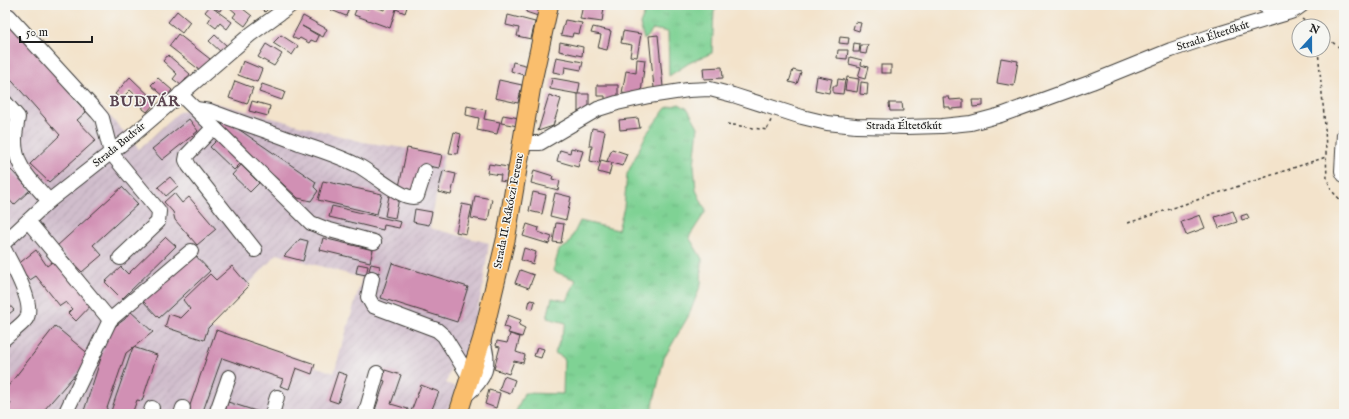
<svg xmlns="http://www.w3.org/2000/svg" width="1349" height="419" font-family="'IM FELL English',serif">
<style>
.industrial{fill:url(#industrial-furrows);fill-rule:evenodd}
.grass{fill:url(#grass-tufts);stroke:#4e7758}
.building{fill:#d190b4}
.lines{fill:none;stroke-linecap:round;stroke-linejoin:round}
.minor-casing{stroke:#3c3a36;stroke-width:16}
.major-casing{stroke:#3c3a36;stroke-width:20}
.path{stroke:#3c3a36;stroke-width:1.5;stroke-dasharray:3 3;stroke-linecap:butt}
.minor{stroke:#fff;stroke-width:14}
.major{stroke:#fabe6d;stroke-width:18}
.labels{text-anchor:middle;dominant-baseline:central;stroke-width:3;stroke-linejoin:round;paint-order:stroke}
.street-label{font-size:11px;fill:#1c1c1c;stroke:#f6f6f2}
.district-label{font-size:15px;font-weight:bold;letter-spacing:1px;fill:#5b4551;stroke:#f6f6f2}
</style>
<defs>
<pattern id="industrial-furrows" width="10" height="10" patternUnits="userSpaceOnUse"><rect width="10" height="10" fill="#d0bdcc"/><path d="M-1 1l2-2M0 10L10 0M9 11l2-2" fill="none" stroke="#b2a2af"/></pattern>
<pattern id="grass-tufts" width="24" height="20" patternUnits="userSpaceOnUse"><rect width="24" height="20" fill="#7fd294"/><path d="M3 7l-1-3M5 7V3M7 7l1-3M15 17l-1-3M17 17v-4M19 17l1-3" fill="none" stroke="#6db47f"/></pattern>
</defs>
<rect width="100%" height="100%" fill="#f6f6f2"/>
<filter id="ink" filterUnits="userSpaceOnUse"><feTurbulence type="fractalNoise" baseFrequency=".025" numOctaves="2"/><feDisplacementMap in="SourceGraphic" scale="8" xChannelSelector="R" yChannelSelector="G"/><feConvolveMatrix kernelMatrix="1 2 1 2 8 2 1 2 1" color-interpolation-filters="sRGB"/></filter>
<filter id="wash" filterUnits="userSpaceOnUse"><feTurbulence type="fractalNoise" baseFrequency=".012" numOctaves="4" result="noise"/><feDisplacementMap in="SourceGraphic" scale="16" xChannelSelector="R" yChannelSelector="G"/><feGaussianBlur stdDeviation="0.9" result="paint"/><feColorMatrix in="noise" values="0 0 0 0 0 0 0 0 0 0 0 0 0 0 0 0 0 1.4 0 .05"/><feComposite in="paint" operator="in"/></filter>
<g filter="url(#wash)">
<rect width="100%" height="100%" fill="#f3e3cb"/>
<!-- industrial -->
<path class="industrial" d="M5 5H11L139 149 180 111 191 110 201 99 363 142 444 154 430 228 489 243 482 292 464 359 452 366 446 383 456 387 446 414H5ZM277 254 362 278 334 373 208 328Z"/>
<!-- grass -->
<g class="grass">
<path d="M648 5H722L714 11 712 53 689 63 669 76 668 32 653 29 644 40 640 24Z"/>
<path d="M679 104 688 109 698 127 694 165 696 190 706 211 689 237 702 259 701 284 689 315 664 358 653 405 650 414H515L524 393 563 394 564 358 555 353 566 323 547 318 552 298 567 301 576 280 553 271 559 250 568 245 580 221 618 230 624 207 627 174 647 133 666 108Z"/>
</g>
<g id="blocks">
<!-- building -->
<g class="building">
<path d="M216 5H223L220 11 214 8Z"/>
<path d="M231 5H238L252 16 245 26 233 17 236 13 229 7Z"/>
<path d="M258 5H272L265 12Z"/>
<path d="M333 5H350L346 16 331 10Z"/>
<path d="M358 5 368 9 369 5H371L384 10 386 5H401L407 7 405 13 396 9 390 28 354 15Z"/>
<path d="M524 5H542L538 16 526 12 527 7Z"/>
<path d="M583 5 604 7 602 22 580 19Z"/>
<path d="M210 6 232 22 227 29 220 23 216 28 208 22 211 17 205 12Z"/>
<path d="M177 11 190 22 182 33 168 22Z"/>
<path d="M508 15 535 22 531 39 517 36 519 28 506 25Z"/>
<path d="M5 16 86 112 77 120 96 140 49 182 30 164 60 135 5 73Z"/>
<path d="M303 16 327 29 323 37 302 26 319 36 316 42 311 40 309 43 300 38 298 40 292 37Z"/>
<path d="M565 20 582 23 579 34 573 33 572 37 561 35Z"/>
<path d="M855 22 861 23 859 31 853 29Z"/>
<path d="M593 27 611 31 607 50 598 48 601 35 591 33Z"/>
<path d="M623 31 641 34 637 57 630 56 632 45 621 43Z"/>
<path d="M178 34 210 59 201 71 169 46Z"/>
<path d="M215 35 227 46 221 52 209 41Z"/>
<path d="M281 35 298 46 292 55 273 43Z"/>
<path d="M658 35 663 87 654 88 649 36Z"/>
<path d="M840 37 849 38 848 44 839 43Z"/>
<path d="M560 42 583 47 582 56 559 51Z"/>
<path d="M854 43 860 44 859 52H853Z"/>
<path d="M266 44 282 54 274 66 258 57Z"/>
<path d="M861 45H868L866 54 860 53Z"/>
<path d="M838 50H848L847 59 837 58Z"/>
<path d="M168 55 190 74 181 85 173 79 177 74 163 61Z"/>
<path d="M556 57 583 62 581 70 565 67 564 74 553 72Z"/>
<path d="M850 57 862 60 861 65 868 67 865 79 858 77 861 67 849 64Z"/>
<path d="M1001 58 1018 61 1014 86 997 83Z"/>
<path d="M637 59 645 60 641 93 633 92V95L622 93 626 71 636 73Z"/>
<path d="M243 61 262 69 257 82 238 75Z"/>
<path d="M513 62 529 66 526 76 511 71Z"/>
<rect x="881" y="65" width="10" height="8"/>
<path d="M722 67 723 78 704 79 703 68Z"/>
<path d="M793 70 801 72 797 84 789 82Z"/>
<path d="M817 76 832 79 829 93 815 90Z"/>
<path d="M130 77 156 102 147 112 143 109 142 101 130 90 121 99 115 94Z"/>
<path d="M847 77 859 79 857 92 845 90Z"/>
<path d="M158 78 172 90 166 98 151 85Z"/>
<path d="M552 78 580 83 578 94 550 89Z"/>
<path d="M838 79 845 80 843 94 833 93V86H837Z"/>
<path d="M499 80 522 85 518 103 495 98Z"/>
<path d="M235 81 253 88 247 104 229 98Z"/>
<path d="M861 82 868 83 867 95 860 94Z"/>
<path d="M262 84 285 92 282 100 259 92Z"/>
<path d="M597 85H618V100H605V96H597Z"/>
<path d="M578 94H589V110L578 116Z"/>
<path d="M549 95 561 99 553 126 538 131Z"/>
<path d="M943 97H949L950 100 963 99V108L950 109V107H944Z"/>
<path d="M972 100H983V106L973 107Z"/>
<path d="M252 101 270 106 268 116 249 111Z"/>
<path d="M889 103H902L903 111H890Z"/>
<path d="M467 106 486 110 484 119 500 122 497 134 477 130 479 118 466 115Z"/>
<path d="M503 115 519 118 518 126 501 123Z"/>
<path d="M638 118 640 128 620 130 619 120Z"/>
<path d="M189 119 198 131 162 160 152 149Z"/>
<path d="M225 120 316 182 314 187 318 191 311 201 298 198 221 127Z"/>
<path d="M592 128 605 131 599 163 590 161 592 146H589Z"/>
<path d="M454 132 461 134 457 154 449 153Z"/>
<path d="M220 137 244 160 234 170 210 147Z"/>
<path d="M407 148 442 155 439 168 423 165 418 191 399 187Z"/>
<path d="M571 148 583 151 578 167 557 161 560 150 570 153Z"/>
<path d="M612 149 627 154 622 166 607 161Z"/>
<path d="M601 160 612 163 609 175 598 172Z"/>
<path d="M489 164 508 167 506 182 500 181 501 175 487 173Z"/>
<path d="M241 165 259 183 250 192 232 175Z"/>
<path d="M11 170 30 190 14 205 5 195V175Z"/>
<path d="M534 170 553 176 552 179 560 181 558 190 531 183Z"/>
<path d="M443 171 456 174 451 195 438 192Z"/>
<path d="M170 177 178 186 166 196 158 187Z"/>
<path d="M323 181 382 194 377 214 318 200Z"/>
<path d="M122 187 138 204 93 245 102 255 82 272 57 246Z"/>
<path d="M533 192 546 195 542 214 529 211Z"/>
<path d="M174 193 182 203 189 197 216 229 197 245 175 220 173 212 164 202Z"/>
<path d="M555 193 571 197 566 220 550 216Z"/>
<path d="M389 196 399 198 395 218 385 216Z"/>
<path d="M475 196 492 199 488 221 471 218Z"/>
<path d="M462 204 472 206 466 234 456 232Z"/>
<path d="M332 206 401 222 399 228 384 225 383 230 329 217Z"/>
<path d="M415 209 432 212 429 225 413 222Z"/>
<path d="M1233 211 1237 222 1219 228 1215 217Z"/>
<path d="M1247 214 1249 218 1242 220 1241 216Z"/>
<path d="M1200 215 1205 228 1186 235 1181 222Z"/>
<path d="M556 223 564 224 561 243 553 242Z"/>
<path d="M527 224 539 228 538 232 552 237 549 244 523 236Z"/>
<path d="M166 237 176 246 122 299 105 282 121 267 128 274Z"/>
<path d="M323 238 373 250 370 262 320 250Z"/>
<path d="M300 239 308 241 303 261 284 256Z"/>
<path d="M524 248 536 252 533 264 521 260Z"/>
<path d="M36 250 47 266 56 259 94 302 76 321 68 313 72 309 66 302 60 306 36 276 30 280 17 265Z"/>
<path d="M193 253 210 271 159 318 142 300Z"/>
<path d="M392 263 468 287 457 322 381 298Z"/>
<path d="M358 264 368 266 366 275 356 273Z"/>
<path d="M371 264 380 266 379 273 369 270Z"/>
<path d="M232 266 249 286 208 328 204 340 165 327 169 314 181 318 190 309 183 300 210 274 216 280Z"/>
<path d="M520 270 534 275 529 288 515 283Z"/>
<path d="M5 300 14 310 5 317Z"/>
<path d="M530 300 535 301 533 309 528 308Z"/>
<path d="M130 311 153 332 126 353 105 414H83L110 330 125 319Z"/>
<path d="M508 315 521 320 519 325 525 328 522 337 508 333 510 329 504 327Z"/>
<path d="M55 326 91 356 45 409 49 410 48 414H5L11 403 5 397V390Z"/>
<path d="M216 330 315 364 312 374 296 368 289 389 280 386 283 379 222 358 202 414H187Z"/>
<path d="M510 334 520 337 516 352 525 355 523 363 514 361 509 374 494 369 500 347 496 346 497 341 507 343Z"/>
<path d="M133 347 157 355 142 401 137 400 132 414H110Z"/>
<path d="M537 347 544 349 541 358 534 356Z"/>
<path d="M385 370 401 375 391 404 408 409 407 414H387L375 410 385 381 382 380Z"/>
<path d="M338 372 347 375 338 403 329 400Z"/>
<path d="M504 376 515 380 510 394 499 390Z"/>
<path d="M421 385 439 392 430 414H410Z"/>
<path d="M489 390 500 393 496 408 485 404Z"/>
<path d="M228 402 265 414H224Z"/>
</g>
</g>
</g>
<g filter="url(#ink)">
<use href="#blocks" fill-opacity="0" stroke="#3c3a36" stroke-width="1"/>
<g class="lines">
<!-- minor casing -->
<g class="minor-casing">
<g id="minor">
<path d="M1263 5C1281 13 1284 19 1302 5"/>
<path d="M5 14 9 16 97 112 102 118 111 153 159 211 158 222 120 258"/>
<path d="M180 94 311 223 326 229 374 242"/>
<path d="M5 102 18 117C17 124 15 132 15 139 14 167 32 181 49 201"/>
<path d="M196 109 210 111C239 122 270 132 299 143 320 150 340 156 359 166 371 172 405 203 417 196L425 171"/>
<path d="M213 128 187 155 186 160 189 166 255 250"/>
<path d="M1344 134 1342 171 1344 175"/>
<path d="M522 143H540L598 109 617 103 649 96 688 90 710 89 733 95 802 117 827 123 856 126 906 127 942 126 971 123 1001 115 1092 82 1171 50 1215 35 1284 14"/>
<path d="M28 221 110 320 191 251"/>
<path d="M5 242 49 201 132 136 251 34 291 5"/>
<path d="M5 251C12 265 36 305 26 319 21 326 11 332 5 338"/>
<path d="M372 278 368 297 373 306 437 330 444 336 470 378"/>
<path d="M465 396C485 380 492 364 482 339"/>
<path d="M65 414 110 320"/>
<path d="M150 414 152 408"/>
<path d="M181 414 183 408"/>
<path d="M216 414 229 377"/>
<path d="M272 414 277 397"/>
<path d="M370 414 366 412 377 373"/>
</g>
</g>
<!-- major casing -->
<g class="major-casing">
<path id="major" d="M458 414 482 339 506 238 532 83 549 5"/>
</g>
<!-- path -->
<g class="path">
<path d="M1302 19 1311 26"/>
<path d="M1323 35 1344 51"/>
<path d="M1318 50 1325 126 1327 179 1332 191 1344 204"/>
<path d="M727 124 767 130 771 120"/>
<path d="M1128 223 1326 157"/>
</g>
<!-- minor -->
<use href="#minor" class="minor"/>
<!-- major -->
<use href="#major" class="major"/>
</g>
</g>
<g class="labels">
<!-- street labels -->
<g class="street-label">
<text transform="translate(1213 36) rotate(-18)">Strada Éltetőkút</text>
<text x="904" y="126">Strada Éltetőkút</text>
<text transform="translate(119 145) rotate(-39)">Strada Budvár</text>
<text transform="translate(509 211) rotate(-79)">Strada II. Rákóczi Ferenc</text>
</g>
<!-- district labels -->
<g class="district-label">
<text x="145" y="101">BUDVÁR</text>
</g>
</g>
<!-- margin -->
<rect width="1349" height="419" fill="none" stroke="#f6f6f2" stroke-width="20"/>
<!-- north arrow -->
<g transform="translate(1311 38) rotate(21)"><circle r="19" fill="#f6f6f2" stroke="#9f9f9c"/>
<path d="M0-3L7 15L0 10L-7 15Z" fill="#1f6fb2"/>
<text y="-6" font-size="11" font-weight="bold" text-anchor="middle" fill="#1c1c1c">N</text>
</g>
<!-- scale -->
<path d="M20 36v6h72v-6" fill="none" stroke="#1c1c1c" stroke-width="2"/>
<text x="26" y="36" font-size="12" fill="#1c1c1c" stroke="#f6f6f2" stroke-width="3" paint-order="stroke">50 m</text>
</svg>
